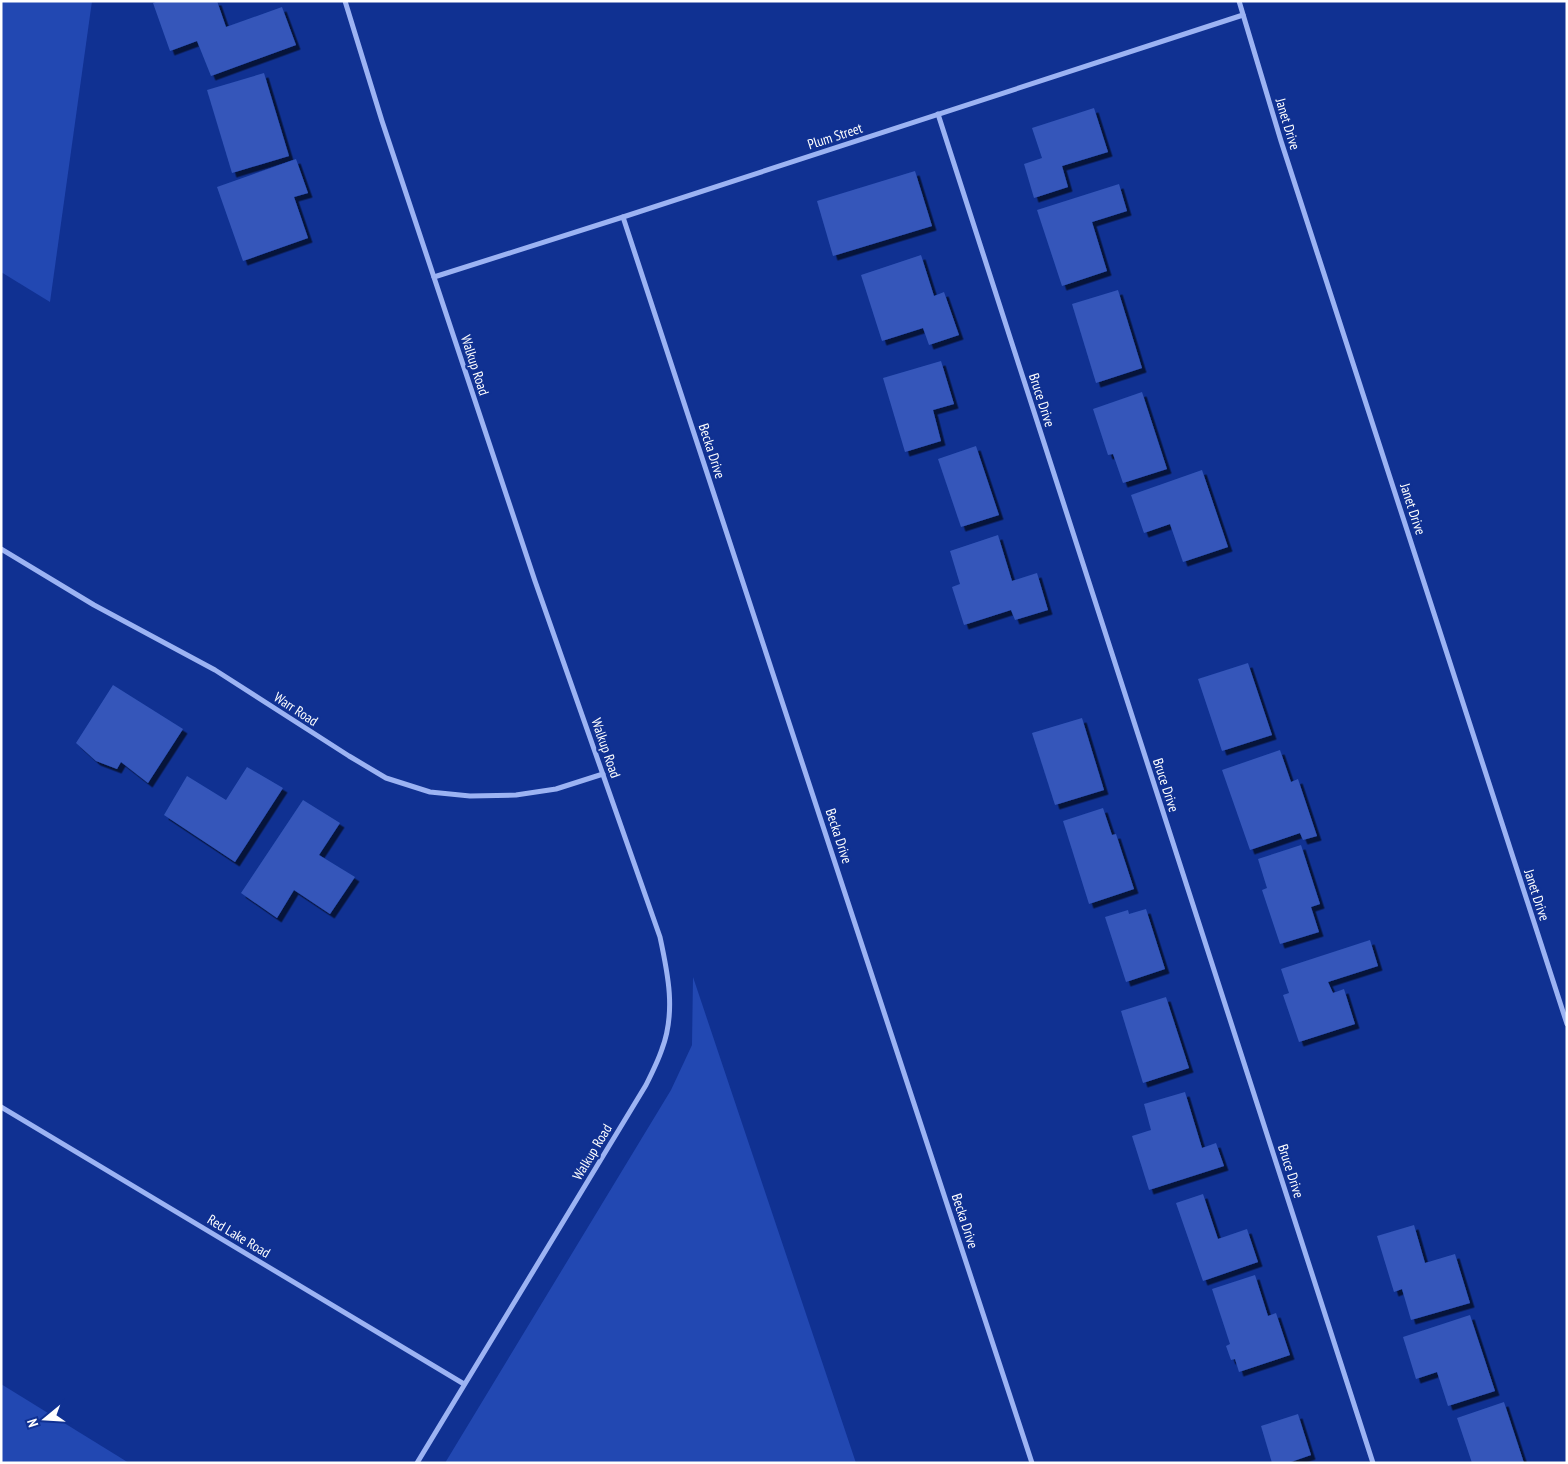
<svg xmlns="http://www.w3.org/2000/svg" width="1568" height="1464" font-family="'PT Sans Narrow',sans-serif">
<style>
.green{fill:#2248b2}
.building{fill:#3457ba;filter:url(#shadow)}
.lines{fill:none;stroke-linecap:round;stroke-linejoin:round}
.street{stroke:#9cb3f3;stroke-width:5}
.labels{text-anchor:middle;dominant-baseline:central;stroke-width:4.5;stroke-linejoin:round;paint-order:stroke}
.street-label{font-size:14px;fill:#fff;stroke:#103192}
</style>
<defs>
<filter id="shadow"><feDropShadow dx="4.5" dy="4.5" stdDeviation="0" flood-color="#0009"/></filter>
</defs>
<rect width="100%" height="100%" fill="#103192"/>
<!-- green -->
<g class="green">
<path d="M1 1H92L50 302 1 272Z"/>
<path d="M693 977 856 1463H445L671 1090 692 1045Z"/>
<path d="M1 1384 129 1463H1Z"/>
</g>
<!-- building -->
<g class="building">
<path d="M158 1H217L226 27 282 7 296 45 211 76 197 41 170 51 153 3Z"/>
<path d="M264 73 289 156 232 173 207 90Z"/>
<path d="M1094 108 1108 152 1062 166 1068 187 1034 198 1024 164 1042 158 1032 128Z"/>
<path d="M296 159 308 193 294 197 308 238 243 261 217 187Z"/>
<path d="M915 171 932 226 833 256 817 201Z"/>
<path d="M1119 184 1127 211 1092 222 1107 271 1062 286 1037 210Z"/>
<path d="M921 255 934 296 944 292 959 335 929 345 923 328 882 341 861 275Z"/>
<path d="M1118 290 1142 368 1096 383 1072 304Z"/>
<path d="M941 361 954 404 933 410 941 441 905 452 883 378Z"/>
<path d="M1142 392 1167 469 1123 483 1113 454 1108 455 1093 409Z"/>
<path d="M976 446 999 515 961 527 938 459Z"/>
<path d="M1202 470 1228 547 1183 562 1170 524 1144 533 1131 495Z"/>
<path d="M998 535 1012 581 1037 573 1048 610 1015 620 1011 610 964 625 952 587 960 584 950 551Z"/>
<path d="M1248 663 1272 735 1222 751 1198 679Z"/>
<path d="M113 685 183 729 148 783 121 762 117 769 96 761 76 743Z"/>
<path d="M1082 718 1104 790 1055 805 1032 733Z"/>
<path d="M1280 750 1291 782 1298 779 1317 836 1303 840 1300 833 1250 850 1222 770Z"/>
<path d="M247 767 283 788 235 862 164 815 187 776 226 800Z"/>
<path d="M303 800 340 823 319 855 355 877 330 914 294 890 277 918 241 893Z"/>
<path d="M1103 808 1112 835 1116 834 1134 889 1089 904 1063 821Z"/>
<path d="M1301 845 1320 904 1311 907 1319 932 1280 944 1262 890 1267 888 1258 859Z"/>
<path d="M1146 909 1165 969 1126 982 1105 917 1128 910 1129 914Z"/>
<path d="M1370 940 1378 966 1328 982 1333 993 1344 989 1355 1024 1299 1042 1283 995 1289 993 1281 969Z"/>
<path d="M1166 997 1189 1068 1143 1083 1121 1011Z"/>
<path d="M1185 1092 1202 1148 1216 1143 1224 1166 1149 1190 1132 1136 1151 1130 1144 1104Z"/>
<path d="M1203 1194 1218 1239 1247 1229 1258 1262 1203 1281 1176 1203Z"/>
<path d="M1414 1225 1425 1263 1455 1254 1470 1303 1411 1320 1402 1289 1394 1292 1377 1236Z"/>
<path d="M1255 1275 1268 1316 1276 1313 1290 1355 1239 1372 1235 1359 1231 1360 1226 1346 1230 1344 1212 1289Z"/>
<path d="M1470 1315 1495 1391 1448 1406 1437 1372 1416 1379 1403 1337Z"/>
<path d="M1504 1402 1524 1463H1472L1457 1418Z"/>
<path d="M1298 1414 1311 1455 1288 1463H1272L1261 1426Z"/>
</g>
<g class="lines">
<!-- street -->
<g class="street">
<path d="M345 1 382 121 535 581 660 937C668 974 676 1012 662 1049 658 1061 652 1073 646 1085L417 1463"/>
<path d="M1239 1 1281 141 1567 1024"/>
<path d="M938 114 1373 1463"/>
<path d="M623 217 1032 1463"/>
<path d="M434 277 623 217 1243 15"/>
<path d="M1 549 94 605 215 670 349 756 386 778 430 792 470 796 516 795 556 789 603 774"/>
<path d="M1 1107 464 1384"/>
</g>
</g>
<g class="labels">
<!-- street labels -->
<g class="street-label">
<text transform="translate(1288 124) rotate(73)">Janet Drive</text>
<text transform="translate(835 136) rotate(-18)">Plum Street</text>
<text transform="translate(475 365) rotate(72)">Walkup Road</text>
<text transform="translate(1042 400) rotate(72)">Bruce Drive</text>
<text transform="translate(712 451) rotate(72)">Becka Drive</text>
<text transform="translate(1413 509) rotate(72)">Janet Drive</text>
<text transform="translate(296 709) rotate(33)">Warr Road</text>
<text transform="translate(606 748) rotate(71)">Walkup Road</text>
<text transform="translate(1166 785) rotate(72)">Bruce Drive</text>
<text transform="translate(839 836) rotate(72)">Becka Drive</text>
<text transform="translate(1537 895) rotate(72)">Janet Drive</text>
<text transform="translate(592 1152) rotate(-59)">Walkup Road</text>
<text transform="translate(1291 1171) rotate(72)">Bruce Drive</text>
<text transform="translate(965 1221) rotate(72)">Becka Drive</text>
<text transform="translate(239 1236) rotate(31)">Red Lake Road</text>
</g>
</g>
<!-- border -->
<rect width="1568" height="1464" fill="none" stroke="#ffffff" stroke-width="5"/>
<!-- north arrow -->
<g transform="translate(45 1419) rotate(252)" stroke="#103192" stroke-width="4" paint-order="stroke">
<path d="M0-4L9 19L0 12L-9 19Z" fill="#ffffff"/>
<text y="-8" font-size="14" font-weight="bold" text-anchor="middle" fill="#ffffff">N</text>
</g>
</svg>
